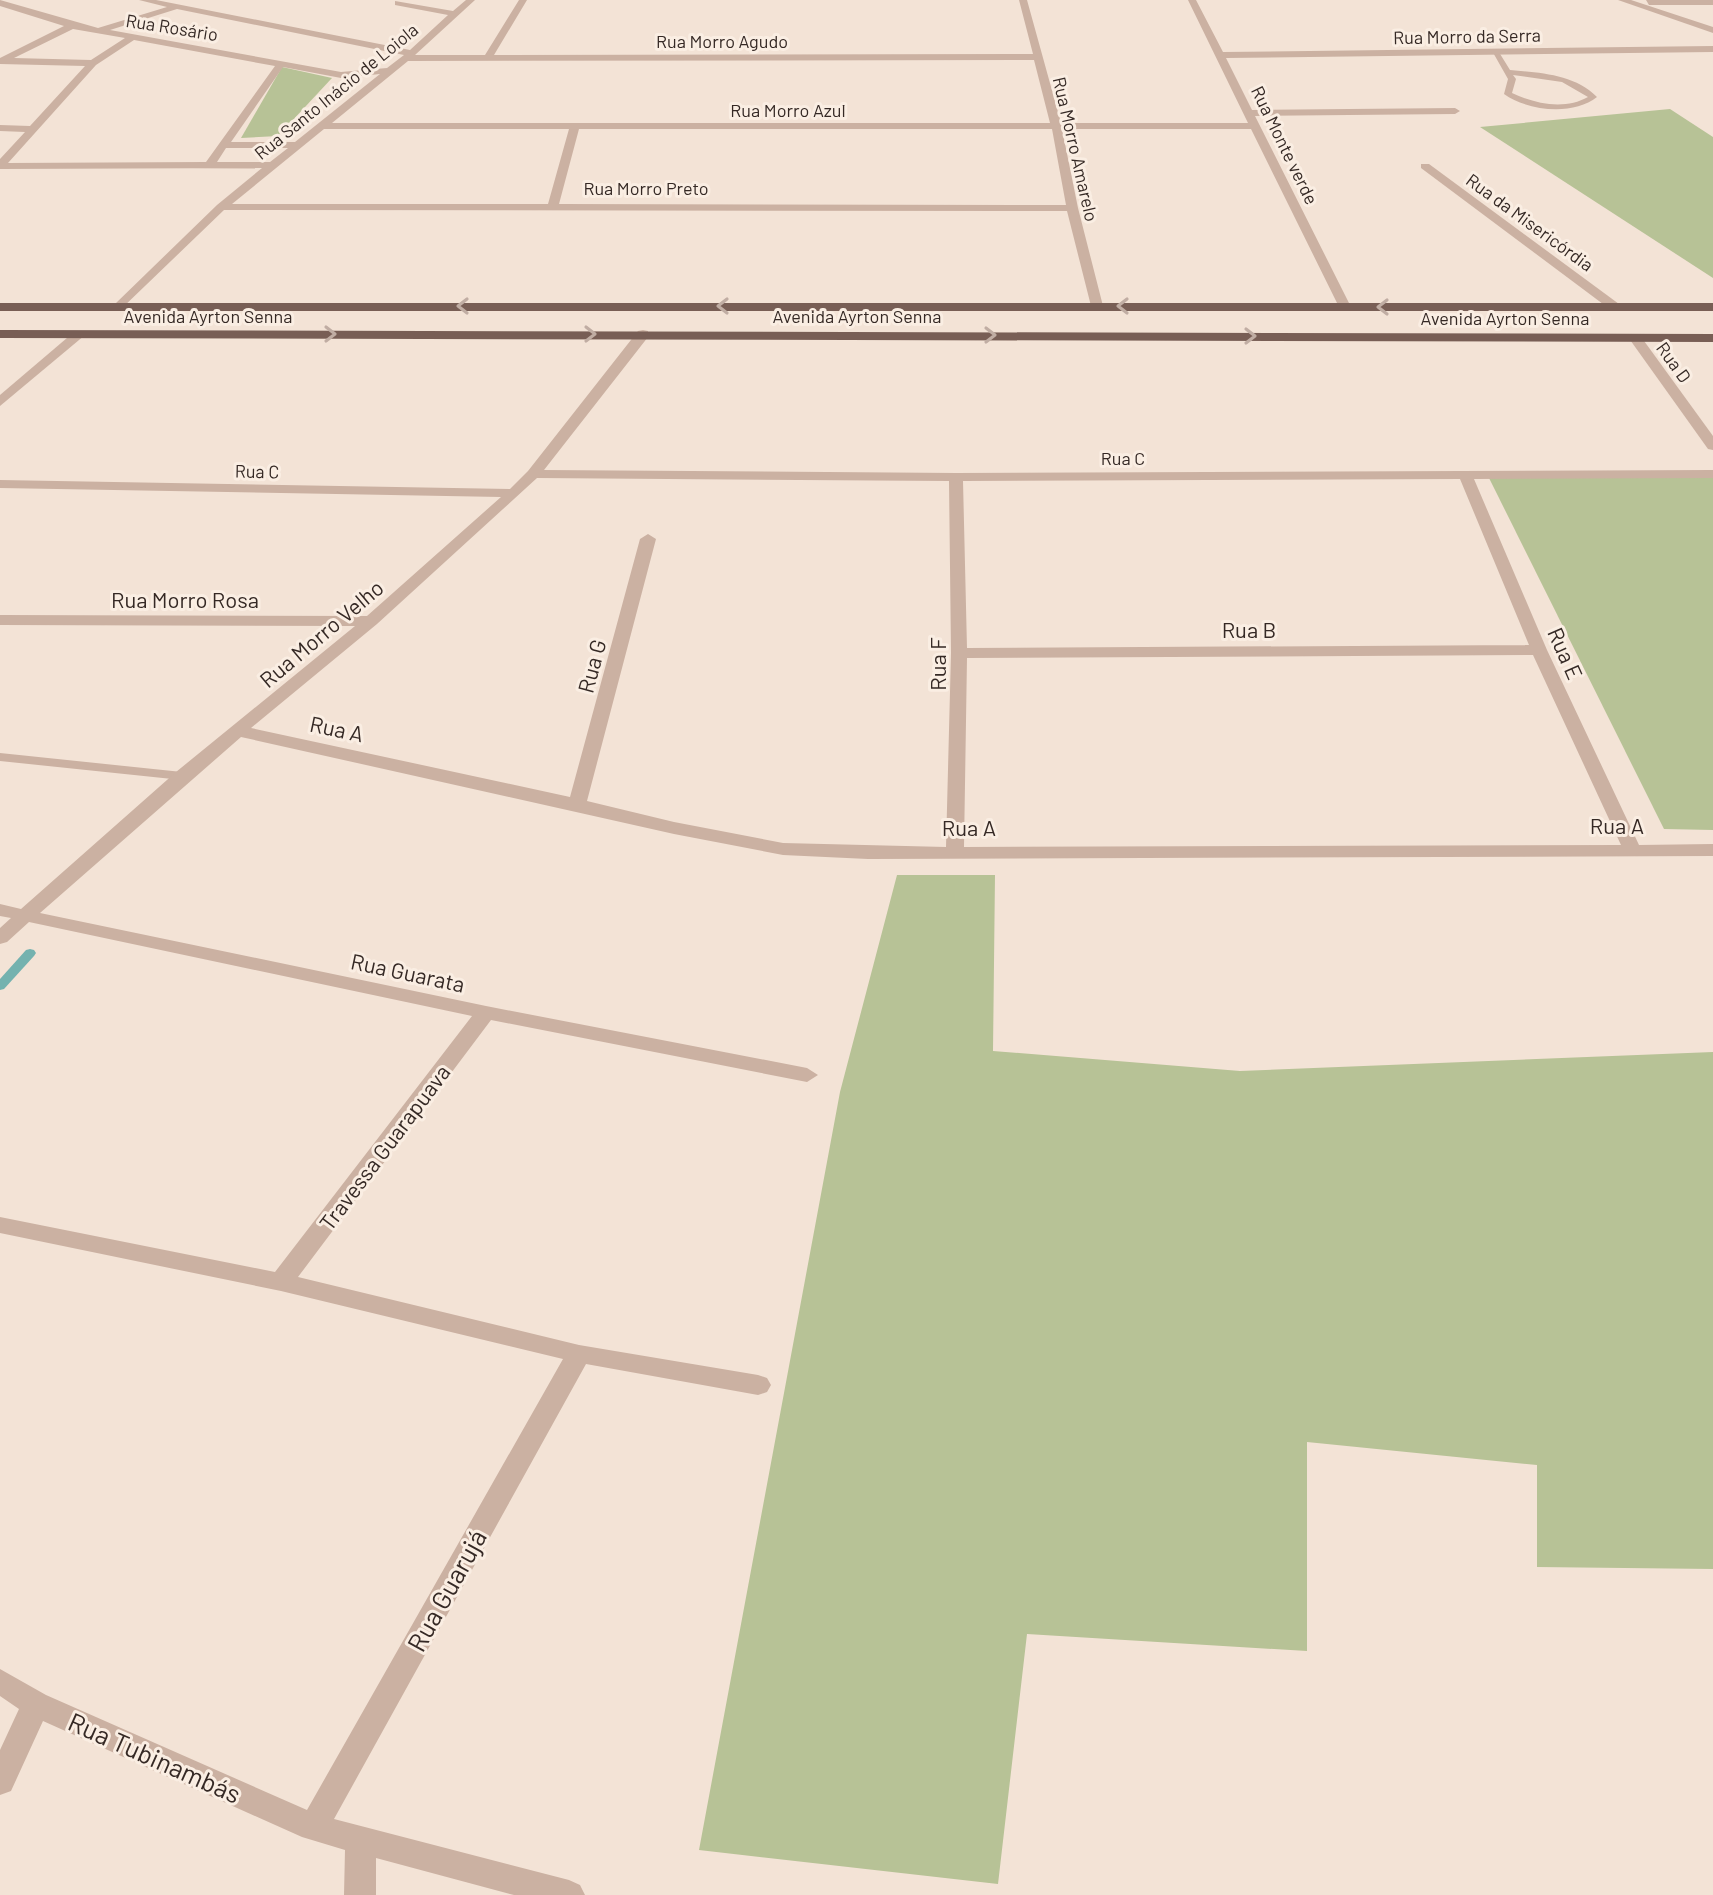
<svg xmlns="http://www.w3.org/2000/svg" width="1713" height="1895" font-family="Barlow,sans-serif">
<style>
.green{fill:#b7c296}
.lines{fill:none;stroke-linecap:round;stroke-linejoin:round}
.stream{fill:#74b2af;fill-rule:evenodd}
.service{fill:#cbb1a2;fill-rule:evenodd}
.minor{fill:#cbb1a2;fill-rule:evenodd}
.primary{fill:#785e55;fill-rule:evenodd}
.oneway{stroke:#c0ada3}
.labels{text-anchor:middle;dominant-baseline:central;stroke-width:6;stroke-linejoin:round;paint-order:stroke}
.far-street-label{font-size:18px;fill:#352925;stroke:#faeee3}
.street-label{font-size:22px;fill:#352925;stroke:#faeee3}
.near-street-label{font-size:26px;fill:#352925;stroke:#faeee3}
</style>
<rect width="100%" height="100%" fill="#f3e3d6"/>
<!-- green -->
<g class="green">
<path d="M282 67 332 78 278 136 241 138Z"/>
<path d="M1670 109 1713 137V278L1480 127Z"/>
<path d="M1489 478H1713V830L1664 829Z"/>
<path d="M897 875H995L993 1051 1240 1071 1713 1052V1569L1537 1567V1465L1307 1442V1651L1027 1634 998 1884 699 1850 840 1092Z"/>
</g>
<g class="lines">
<!-- stream -->
<path class="stream" d="M30 949 34 950 36 953 34 956 4 989 0 990V979L26 950Z"/>
<!-- service -->
<g class="service">
<path d="M1491 49H1497L1510 70C1541 73 1574 74 1597 97 1573 116 1528 111 1504 94L1508 79ZM1513 75 1562 82 1588 97C1565 110 1535 104 1512 93L1516 79Z"/>
<path d="M0 753 182 772 189 776 182 780 0 761Z"/>
</g>
<!-- minor -->
<g class="minor">
<path d="M0 0 98 28 167 7 139 0H156L410 50 448 15 395 5V1L453 11 466 0H475L415 55H485L519 0H527L494 55 1033 54 1019 0H1027L1061 123H1248L1188 0H1196L1223 52 1713 46V52L1226 58 1252 110 1455 108 1460 111 1455 114 1255 116 1351 307 1345 311 1339 307 1251 129H1062L1078 208 1103 306 1097 310 1091 306 1067 211 224 210 119 311 115 310V304L217 205 262 168 0 169V159L25 132 0 131V125L30 126 85 66 0 64V58L64 26 0 6ZM177 9 404 55 387 68 341 72 110 30ZM73 29 125 38 91 60 14 58ZM134 40 275 66 206 162 8 163 96 65ZM1034 60 1050 123H332L408 61ZM283 67 341 78 380 74 295 142H231ZM324 129H569L548 204H232ZM579 129H1052L1066 205 559 204ZM226 148H288L270 162H217Z"/>
<path d="M1618 0H1631L1713 27V33Z"/>
<path d="M1646 0H1713V5H1649Z"/>
<path d="M1421 164H1429L1619 304V310H1611L1421 168Z"/>
<path d="M643 330 648 331V337L544 470 956 473 1713 470V478L1474 479 1547 650 1639 845 1713 844V856L868 859 783 855 674 834 241 737 40 913 486 1006 807 1068 818 1075 807 1082 491 1020 298 1277 579 1345 758 1375 767 1378 771 1385 767 1392 758 1395 586 1364 334 1819 569 1880 580 1885 585 1895H514L376 1858V1895H344L345 1850 302 1837 43 1721 11 1791 0 1795V1750L19 1709 0 1696V1669L46 1695 307 1810 563 1359 281 1291 0 1233V1217L275 1272 472 1016 29 922 7 942 0 944V928L11 918 0 916V904L21 909 176 772 355 626 0 625V615L367 616 501 497 0 488V480L510 489 528 471 638 331ZM537 478 949 481 951 653 946 847 783 843 674 822 587 801 656 539 648 534 640 539 570 797 251 728 377 624ZM1460 479 1529 645 967 648 963 481ZM1533 655 1621 845 964 847 967 658Z"/>
<path d="M74 332 85 335 0 406V395Z"/>
<path d="M1629 334H1639L1713 436V450L1708 449 1628 337Z"/>
</g>
<!-- primary -->
<g class="primary">
<rect x="0" y="303" width="1713" height="8"/>
<path d="M0 330 1713 334V342L0 338Z"/>
</g>
</g>
<!-- one-way arrows -->
<defs><path id="oneway-chevron" d="M-2-3.5L2.5 0L-2 3.5" fill="none" stroke-width="1.6" stroke-linecap="round" stroke-linejoin="round" transform="scale(2)"/></defs>
<g class="oneway">
<use href="#oneway-chevron" transform="translate(463 306) rotate(180)"/>
<use href="#oneway-chevron" transform="translate(723 306) rotate(180)"/>
<use href="#oneway-chevron" transform="translate(1123 306) rotate(-180)"/>
<use href="#oneway-chevron" transform="translate(1383 307) rotate(-180)"/>
<use href="#oneway-chevron" transform="translate(330 334)"/>
<use href="#oneway-chevron" transform="translate(590 334)"/>
<use href="#oneway-chevron" transform="translate(990 335)"/>
<use href="#oneway-chevron" transform="translate(1250 336)"/>
</g>
<g class="labels">
<!-- far-street labels -->
<g class="far-street-label">
<text transform="translate(172 27) rotate(9)">Rua Rosário</text>
<text transform="translate(1467 36) rotate(-1)">Rua Morro da Serra</text>
<text x="722" y="41">Rua Morro Agudo</text>
<text transform="translate(336 91) rotate(-39)">Rua Santo Inácio de Loiola</text>
<text x="788" y="110">Rua Morro Azul</text>
<text transform="translate(1285 145) rotate(64)">Rua Monte verde</text>
<text transform="translate(1076 149) rotate(77)">Rua Morro Amarelo</text>
<text x="646" y="188">Rua Morro Preto</text>
<text transform="translate(1530 222) rotate(36)">Rua da Misericórdia</text>
<text x="208" y="316">Avenida Ayrton Senna</text>
<text x="857" y="316">Avenida Ayrton Senna</text>
<text x="1505" y="318">Avenida Ayrton Senna</text>
<text transform="translate(1674 362) rotate(54)">Rua D</text>
<text x="1123" y="458">Rua C</text>
<text transform="translate(257 471) rotate(1)">Rua C</text>
</g>
<!-- street labels -->
<g class="street-label">
<text x="185" y="599">Rua Morro Rosa</text>
<text x="1249" y="629">Rua B</text>
<text transform="translate(321 633) rotate(-40)">Rua Morro Velho</text>
<text transform="translate(1566 653) rotate(66)">Rua E</text>
<text transform="translate(937 664) rotate(-90)">Rua F</text>
<text transform="translate(591 666) rotate(-75)">Rua G</text>
<text transform="translate(337 728) rotate(12)">Rua A</text>
<text x="1617" y="825">Rua A</text>
<text x="969" y="827">Rua A</text>
<text transform="translate(408 972) rotate(12)">Rua Guarata</text>
<text transform="translate(384 1147) rotate(-53)">Travessa Guarapuava</text>
</g>
<!-- near-street labels -->
<g class="near-street-label">
<text transform="translate(446 1590) rotate(-61)">Rua Guarujá</text>
<text transform="translate(155 1757) rotate(24)">Rua Tubinambás</text>
</g>
</g>
</svg>
